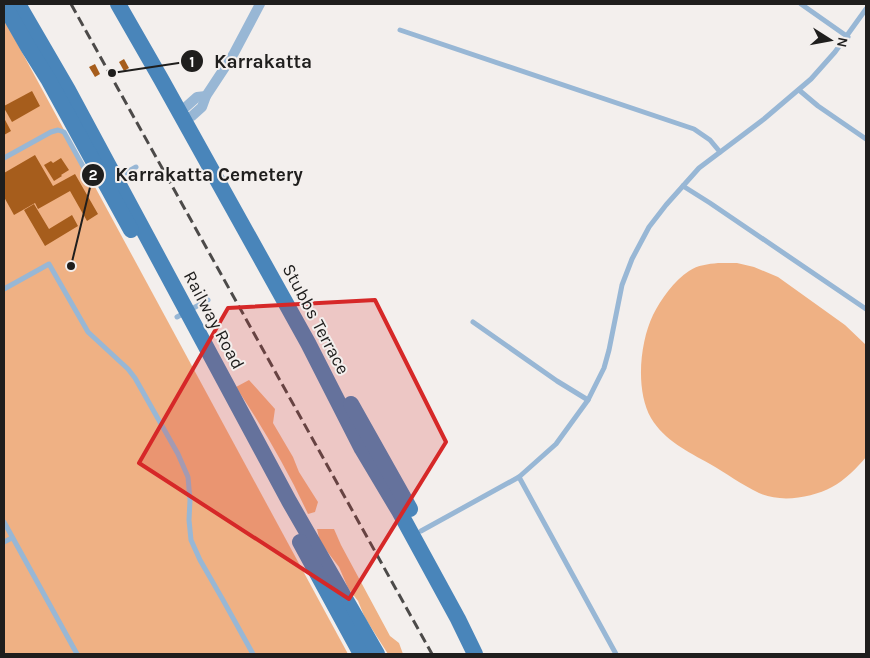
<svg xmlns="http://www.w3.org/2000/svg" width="870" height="658" font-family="Karla,sans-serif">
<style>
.green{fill:#efb184}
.building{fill:#a65d1c}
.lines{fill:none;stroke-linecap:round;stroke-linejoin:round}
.lane{stroke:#98b7d5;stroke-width:5}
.street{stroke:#98b7d5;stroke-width:10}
.primary{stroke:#4985ba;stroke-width:16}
.rail{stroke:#4c4a49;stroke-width:3;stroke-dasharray:10 5;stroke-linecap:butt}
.marked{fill:#d62828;fill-opacity:0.2;stroke:#d62828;stroke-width:4;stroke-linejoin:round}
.labels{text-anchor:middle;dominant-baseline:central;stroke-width:4;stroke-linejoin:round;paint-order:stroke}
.street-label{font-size:18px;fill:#1f1e1d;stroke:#f3efed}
.leader{fill:none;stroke:#1f1e1d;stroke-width:2}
.callout-dot{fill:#1f1e1d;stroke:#f3efed;stroke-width:2}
.mark-label{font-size:15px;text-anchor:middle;font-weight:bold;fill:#fff}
.callout-label{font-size:19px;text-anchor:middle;font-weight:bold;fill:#1f1e1d;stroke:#f3efed;stroke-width:4;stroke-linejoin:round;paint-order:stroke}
</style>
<rect width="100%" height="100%" fill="#f3efed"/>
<!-- green -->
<g class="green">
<path d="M4 19 348 654H4Z"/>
<path d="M718 263H737L754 267 778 277 845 325 866 345V457C857 468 845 480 832 487 812 498 780 503 759 493 742 485 726 473 710 464 687 451 665 441 651 418 635 390 640 342 653 315 661 299 674 281 689 271 698 265 708 264 718 263Z"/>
<path d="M249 380 275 409 273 423 293 457 299 472 318 502 315 512 308 514C287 469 263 428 236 387Z"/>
<path d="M317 529H334L341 545 390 636 399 643 403 654H388L365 618 358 601 348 588 339 567 320 542Z"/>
</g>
<!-- building -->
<g class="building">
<path d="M124 59 129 68 124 71 119 62Z"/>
<path d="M95 64 100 74 95 77 89 67Z"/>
<path d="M32 91 40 106 12 122 4 108V106Z"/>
<path d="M4 118 11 131 4 135Z"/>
<path d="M35 155 53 186 75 174 98 214 87 221 70 191 38 209 35 203 14 215 4 197V173Z"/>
<path d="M61 158 69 170 61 175 62 176 54 181 44 165 51 161 53 163Z"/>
<path d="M34 204 49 229 72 215 78 226 45 246 24 210Z"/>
</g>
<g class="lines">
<!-- lane -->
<g class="lane">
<path d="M801 4 848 37"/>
<path d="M400 30 694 129 710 140 720 152"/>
<path d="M799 90 818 106 866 139"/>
<path d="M4 158 51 132 58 130 64 132 84 168 94 174"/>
<path d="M118 177 136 167"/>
<path d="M683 186 710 203 866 309"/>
<path d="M4 289 49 264 88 332 128 369 135 378 178 454 188 477 190 500 189 520 191 540 200 560 223 600 253 654"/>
<path d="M177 317 208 300"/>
<path d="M473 322 557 381 588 400"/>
<path d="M519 477 616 654"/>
<path d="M4 522 77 654"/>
<path d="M421 531 519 477 556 444 588 400 604 368 609 350 622 285 632 259 649 227 666 205 699 168 764 119 811 79 835 52 866 9"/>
<path d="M4 542 12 538"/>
</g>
<!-- street -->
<g class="street">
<path d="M179 113 197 97 206 96"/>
<path d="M183 120 192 116 202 107 206 96 233 55 260 4"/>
</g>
<!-- primary -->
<g class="primary">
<path d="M18 4 68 90 289 501 377 654"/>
<path d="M118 4 161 79 308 343 362 449 399 511 458 619 475 654"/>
<path d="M4 5 28 47 48 79 131 230"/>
<path d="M351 404 410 509"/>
<path d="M300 542 361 654"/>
</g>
<!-- rail -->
<path class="rail" d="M71 4 432 654"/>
</g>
<!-- marked area -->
<path class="marked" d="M375 300 446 442 349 599 139 463 228 308Z"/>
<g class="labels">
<!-- street labels -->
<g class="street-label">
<text transform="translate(316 319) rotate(62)">Stubbs Terrace</text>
<text transform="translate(214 320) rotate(62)">Railway Road</text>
</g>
</g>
<!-- callouts -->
<path class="leader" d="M112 73L192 61M71 266L93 175"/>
<g class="callout-dot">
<circle cx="112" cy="73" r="5"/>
<circle cx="71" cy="266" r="5"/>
<circle cx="192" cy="61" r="12"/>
<circle cx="93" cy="175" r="12"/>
</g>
<g class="mark-label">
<text x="192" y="67">1</text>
<text x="93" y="180">2</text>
</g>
<g class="callout-label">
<text x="263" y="68">Karrakatta</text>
<text x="209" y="181">Karrakatta Cemetery</text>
</g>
<!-- border -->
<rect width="870" height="658" fill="none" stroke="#1f1e1d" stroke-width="10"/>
<!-- north arrow -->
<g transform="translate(830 40) rotate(101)" stroke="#f3efed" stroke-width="4" paint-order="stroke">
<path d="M0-4L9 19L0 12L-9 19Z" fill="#1f1e1d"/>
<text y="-8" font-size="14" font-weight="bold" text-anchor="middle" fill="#1f1e1d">N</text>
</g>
</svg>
